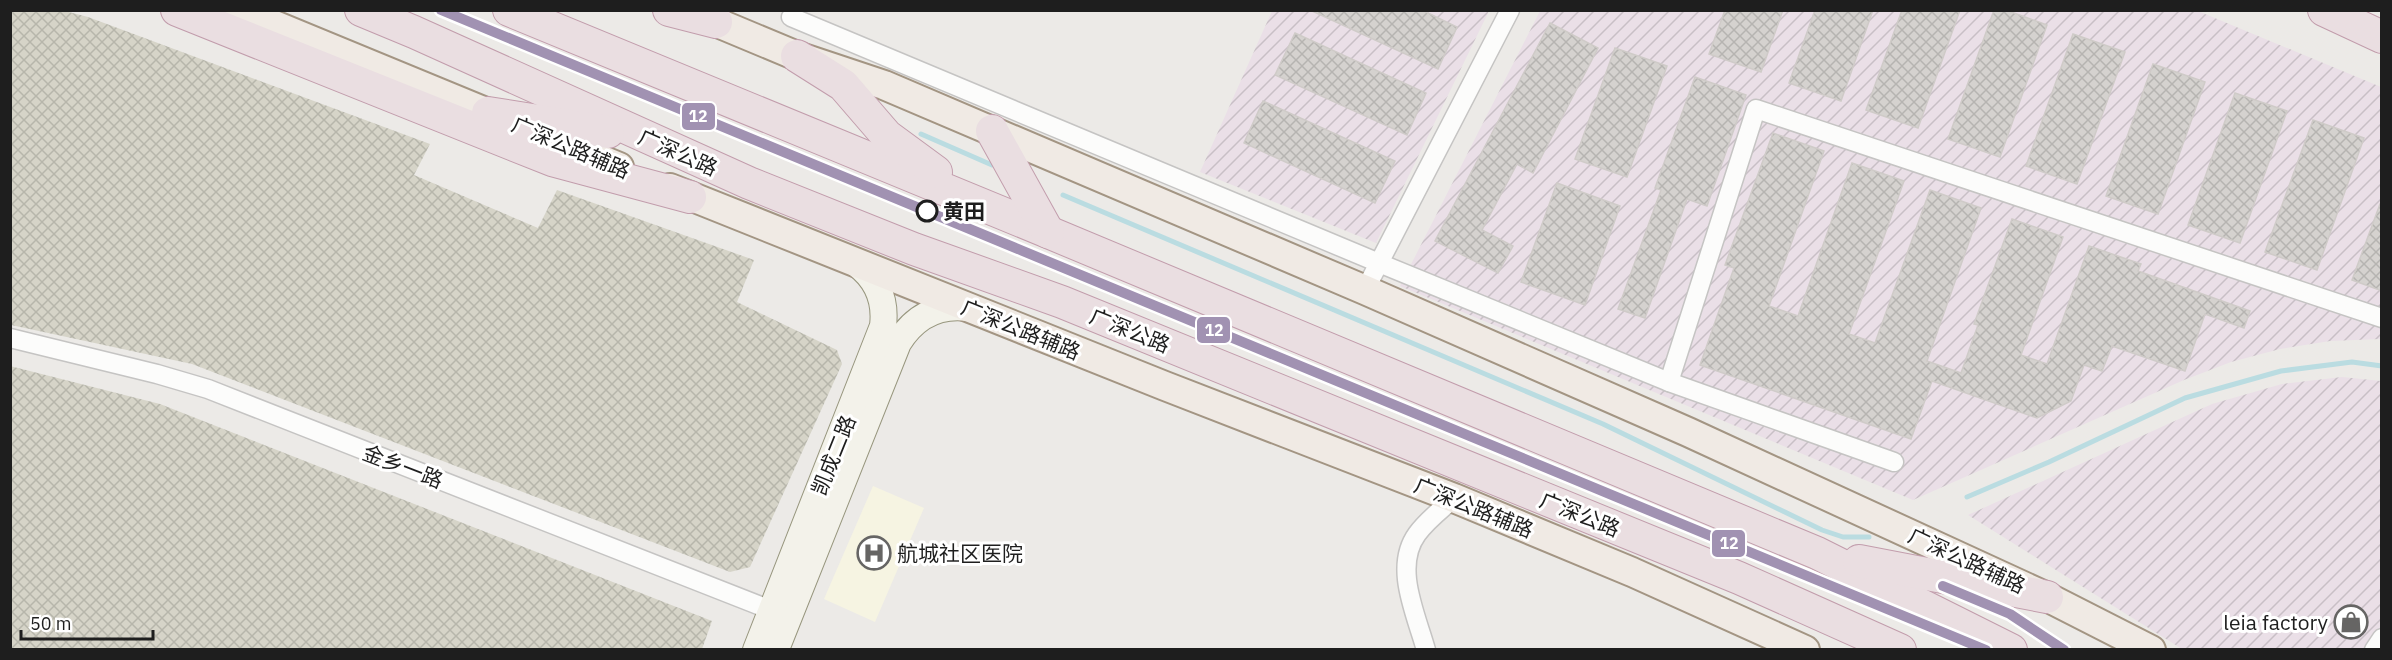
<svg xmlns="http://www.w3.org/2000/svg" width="2392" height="660" font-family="'IBM Plex Sans','Noto Sans SC',sans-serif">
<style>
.industrial{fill:url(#industrial-furrows)}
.education{fill:#f6f4e2}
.construction{fill:url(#construction-cross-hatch)}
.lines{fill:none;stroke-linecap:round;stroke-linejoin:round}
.stream{stroke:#badce1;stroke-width:5}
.building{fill:url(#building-cross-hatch);stroke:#cfcbc8;stroke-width:1.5}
.street-casing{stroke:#c5c4c3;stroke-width:21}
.secondary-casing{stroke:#97967e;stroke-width:28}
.primary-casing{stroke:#a39583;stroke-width:32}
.highway-casing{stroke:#c29dac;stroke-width:34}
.street{stroke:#fcfcfb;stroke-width:18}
.secondary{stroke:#f3f2ea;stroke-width:26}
.primary{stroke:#f0eae4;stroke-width:28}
.highway{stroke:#eadee1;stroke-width:32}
.metro-1-casing{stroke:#fff;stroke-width:15}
.metro-1{stroke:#a192b2;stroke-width:10}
.stop-dot{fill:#fff;stroke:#1e1e1e;stroke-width:3}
.labels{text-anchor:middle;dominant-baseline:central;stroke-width:6;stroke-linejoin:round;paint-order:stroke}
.street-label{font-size:21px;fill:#1e1e1e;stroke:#fff}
.stop-label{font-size:21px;font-weight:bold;fill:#1e1e1e;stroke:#fff;text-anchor:start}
.poi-label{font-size:21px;fill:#1e1e1e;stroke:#fff;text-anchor:start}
.line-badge{stroke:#fff;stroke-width:2}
.badge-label{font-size:16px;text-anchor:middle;font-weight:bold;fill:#fff}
</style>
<defs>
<pattern id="industrial-furrows" width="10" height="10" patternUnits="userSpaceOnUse" patternTransform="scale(1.5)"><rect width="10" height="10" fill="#eadfe7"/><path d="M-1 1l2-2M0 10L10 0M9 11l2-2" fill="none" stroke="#c8bfc6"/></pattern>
<pattern id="construction-cross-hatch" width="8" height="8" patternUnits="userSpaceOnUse" patternTransform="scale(1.5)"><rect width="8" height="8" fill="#d6d4c8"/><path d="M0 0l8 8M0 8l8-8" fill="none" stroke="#b7b6ab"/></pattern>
<pattern id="building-cross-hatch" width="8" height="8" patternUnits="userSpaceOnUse" patternTransform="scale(1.5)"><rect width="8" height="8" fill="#d5d2cf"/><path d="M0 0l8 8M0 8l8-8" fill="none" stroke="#b6b4b1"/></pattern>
</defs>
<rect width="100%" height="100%" fill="#eceae7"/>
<!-- industrial -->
<g class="industrial">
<path d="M1272 11H1489L1376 243 1200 172Z"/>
<path d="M1540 11H2198L2381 87V339L2330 341 2280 349 2231 362 2184 380 1913 500 1400 286Z"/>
<path d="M2342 377 2381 381V649H2182L1968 515 2212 404 2282 384Z"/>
</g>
<!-- education -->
<path class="education" d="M873 486 924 508 875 622 824 599Z"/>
<!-- construction -->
<g class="construction">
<path d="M11 10 65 11 88 17 430 144 414 175 538 228 557 190 754 260 737 302 837 350 842 364 750 567 730 572 192 364 11 325Z"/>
<path d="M10 366 160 404 712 621 702 649H11Z"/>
</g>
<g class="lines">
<!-- stream -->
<g class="stream">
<path d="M921 134 992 165"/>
<path d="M1063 195 1603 424 1822 530 1843 537H1869"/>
<path d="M1967 497 2049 462 2185 398 2281 371 2352 362 2382 366"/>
</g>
</g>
<!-- building -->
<g class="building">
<path d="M1310 10H1422L1457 27 1438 69Z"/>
<path d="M1725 10H1783L1761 72 1709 54Z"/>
<path d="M1815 10H1873L1841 101 1789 83Z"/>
<path d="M1902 10H1960L1918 128 1866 110Z"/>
<path d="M1994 10H2006L2047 25 2000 157 1948 139Z"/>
<path d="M1550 23 1598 48 1533 173 1517 164 1482 230 1513 246 1498 273 1435 241Z"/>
<path d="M1295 33 1426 93 1407 135 1275 75Z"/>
<path d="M2073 34 2125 52 2077 184 2026 166Z"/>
<path d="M1615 48 1667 66 1627 177 1575 159Z"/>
<path d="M2153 64 2205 82 2158 214 2106 196Z"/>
<path d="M1695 77 1746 95 1707 206 1687 199 1645 318 1618 309 1661 190 1655 188Z"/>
<path d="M2235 93 2287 111 2240 243 2188 225Z"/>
<path d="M1263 101 1395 161 1375 203 1244 143Z"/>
<path d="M2313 120 2364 138 2317 270 2265 252Z"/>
<path d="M1773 133 1824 151 1769 306 1798 316 1852 163 1904 181 1849 334 1875 343 1930 190 1981 208 1927 361 1961 373 1978 325 1974 324 2012 219 2063 237 2021 355 2047 364 2089 246 2141 264 2138 271 2250 311 2244 328 2205 314 2185 371 2112 346 2102 371 2084 365 2071 401 2037 418 1932 381 1911 439 1700 365 1734 268 1725 265Z"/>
<path d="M1557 183 1620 206 1585 305 1521 282Z"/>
<path d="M2380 204H2382V291L2352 280Z"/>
</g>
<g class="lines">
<!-- street casing -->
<g class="street-casing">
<g id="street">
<path d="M791 17 1379 263 1669 382 1894 462"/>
<path d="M1365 290 1510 10"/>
<path d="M10 338 157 374 208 389 781 614"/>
<path d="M1669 382 1756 109 2382 318"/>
<path d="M1426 650C1416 614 1393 567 1417 534 1427 520 1442 509 1454 498"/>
<path d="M2374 650 2382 638"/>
</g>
</g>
<!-- secondary casing -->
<g class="secondary-casing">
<g id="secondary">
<path d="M776 649 898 343C914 317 938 304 968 308"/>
<path d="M756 650 883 326C886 301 878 280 857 264"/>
</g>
</g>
<!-- primary casing -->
<g class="primary-casing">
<g id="primary">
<path d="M238 10 619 167"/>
<path d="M694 13 797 56 884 85 1365 290 1688 432 2047 597 2151 650"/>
<path d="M670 188 1165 386 1454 498 1632 572 1805 650"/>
</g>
</g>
<!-- highway casing -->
<g class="highway-casing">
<g id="highway">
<path d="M177 10 552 160 690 197"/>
<path d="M361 10 414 32 749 183 914 249 1062 302 1739 578 1900 650"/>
<path d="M509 10 1048 232 1817 553 2011 650"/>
<path d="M669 10 716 22"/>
<path d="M2324 10 2382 37"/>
<path d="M797 56 843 85 887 136 936 172"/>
<path d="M488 113 608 132"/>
<path d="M992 131 1048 232"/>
<path d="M1859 561 2047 597"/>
</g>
</g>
<!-- street -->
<use href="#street" class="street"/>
<!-- secondary -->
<use href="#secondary" class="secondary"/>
<!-- primary -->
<use href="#primary" class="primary"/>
<!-- highway -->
<use href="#highway" class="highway"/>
<!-- metro-1 casing -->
<g class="metro-1-casing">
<g id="metro-1">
<path d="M441 10 1986 650"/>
<path d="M1943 586 2010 614 2064 650"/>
</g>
</g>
<!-- metro-1 -->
<use href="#metro-1" class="metro-1"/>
</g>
<!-- icons -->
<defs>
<g id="hospital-ring" transform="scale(1.725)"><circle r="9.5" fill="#fff" stroke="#666564" stroke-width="1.5"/><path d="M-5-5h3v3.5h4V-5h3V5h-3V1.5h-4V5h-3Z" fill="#666564"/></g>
<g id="shop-ring" transform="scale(1.725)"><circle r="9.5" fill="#fff" stroke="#666564" stroke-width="1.5"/><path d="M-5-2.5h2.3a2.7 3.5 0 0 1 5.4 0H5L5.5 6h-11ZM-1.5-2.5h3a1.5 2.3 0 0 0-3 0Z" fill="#666564"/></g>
</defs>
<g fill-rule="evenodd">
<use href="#hospital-ring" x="874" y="553"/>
<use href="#shop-ring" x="2351" y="622"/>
</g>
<!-- markers -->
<circle class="stop-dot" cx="927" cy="211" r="10"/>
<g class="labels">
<!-- street labels -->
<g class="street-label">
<text transform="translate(571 147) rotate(23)">广深公路辅路</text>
<text transform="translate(678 152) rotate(24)">广深公路</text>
<text transform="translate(1021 329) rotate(22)">广深公路辅路</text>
<text transform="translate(1130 330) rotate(22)">广深公路</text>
<text transform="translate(833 455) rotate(-68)">凯成二路</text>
<text transform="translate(403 466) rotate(21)">金乡一路</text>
<text transform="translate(1474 507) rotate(22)">广深公路辅路</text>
<text transform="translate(1580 514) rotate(22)">广深公路</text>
<text transform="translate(1967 560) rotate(25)">广深公路辅路</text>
</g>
<!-- stop labels -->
<g class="stop-label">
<text x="943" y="211">黄田</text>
</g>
<!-- poi labels -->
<g class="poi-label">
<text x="897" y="553">航城社区医院</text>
<text x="2328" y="622" text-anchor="end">leia factory</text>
</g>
</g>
<g class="line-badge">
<rect x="681" y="102" width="35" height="29" rx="6" fill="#a192b2"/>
<rect x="1196" y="316" width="35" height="28" rx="6" fill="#a192b2"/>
<rect x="1711" y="529" width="35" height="29" rx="6" fill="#a192b2"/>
</g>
<g class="badge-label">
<text x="698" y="122">12</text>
<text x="1214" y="336">12</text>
<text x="1729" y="549">12</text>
</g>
<!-- border -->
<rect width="2392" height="660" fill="none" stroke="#1e1e1e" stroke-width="24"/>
<!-- scale -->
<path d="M21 630v9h132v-9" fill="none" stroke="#1e1e1e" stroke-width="3"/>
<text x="30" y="630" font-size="18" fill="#1e1e1e" stroke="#ffffff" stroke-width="4.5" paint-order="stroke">50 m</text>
</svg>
